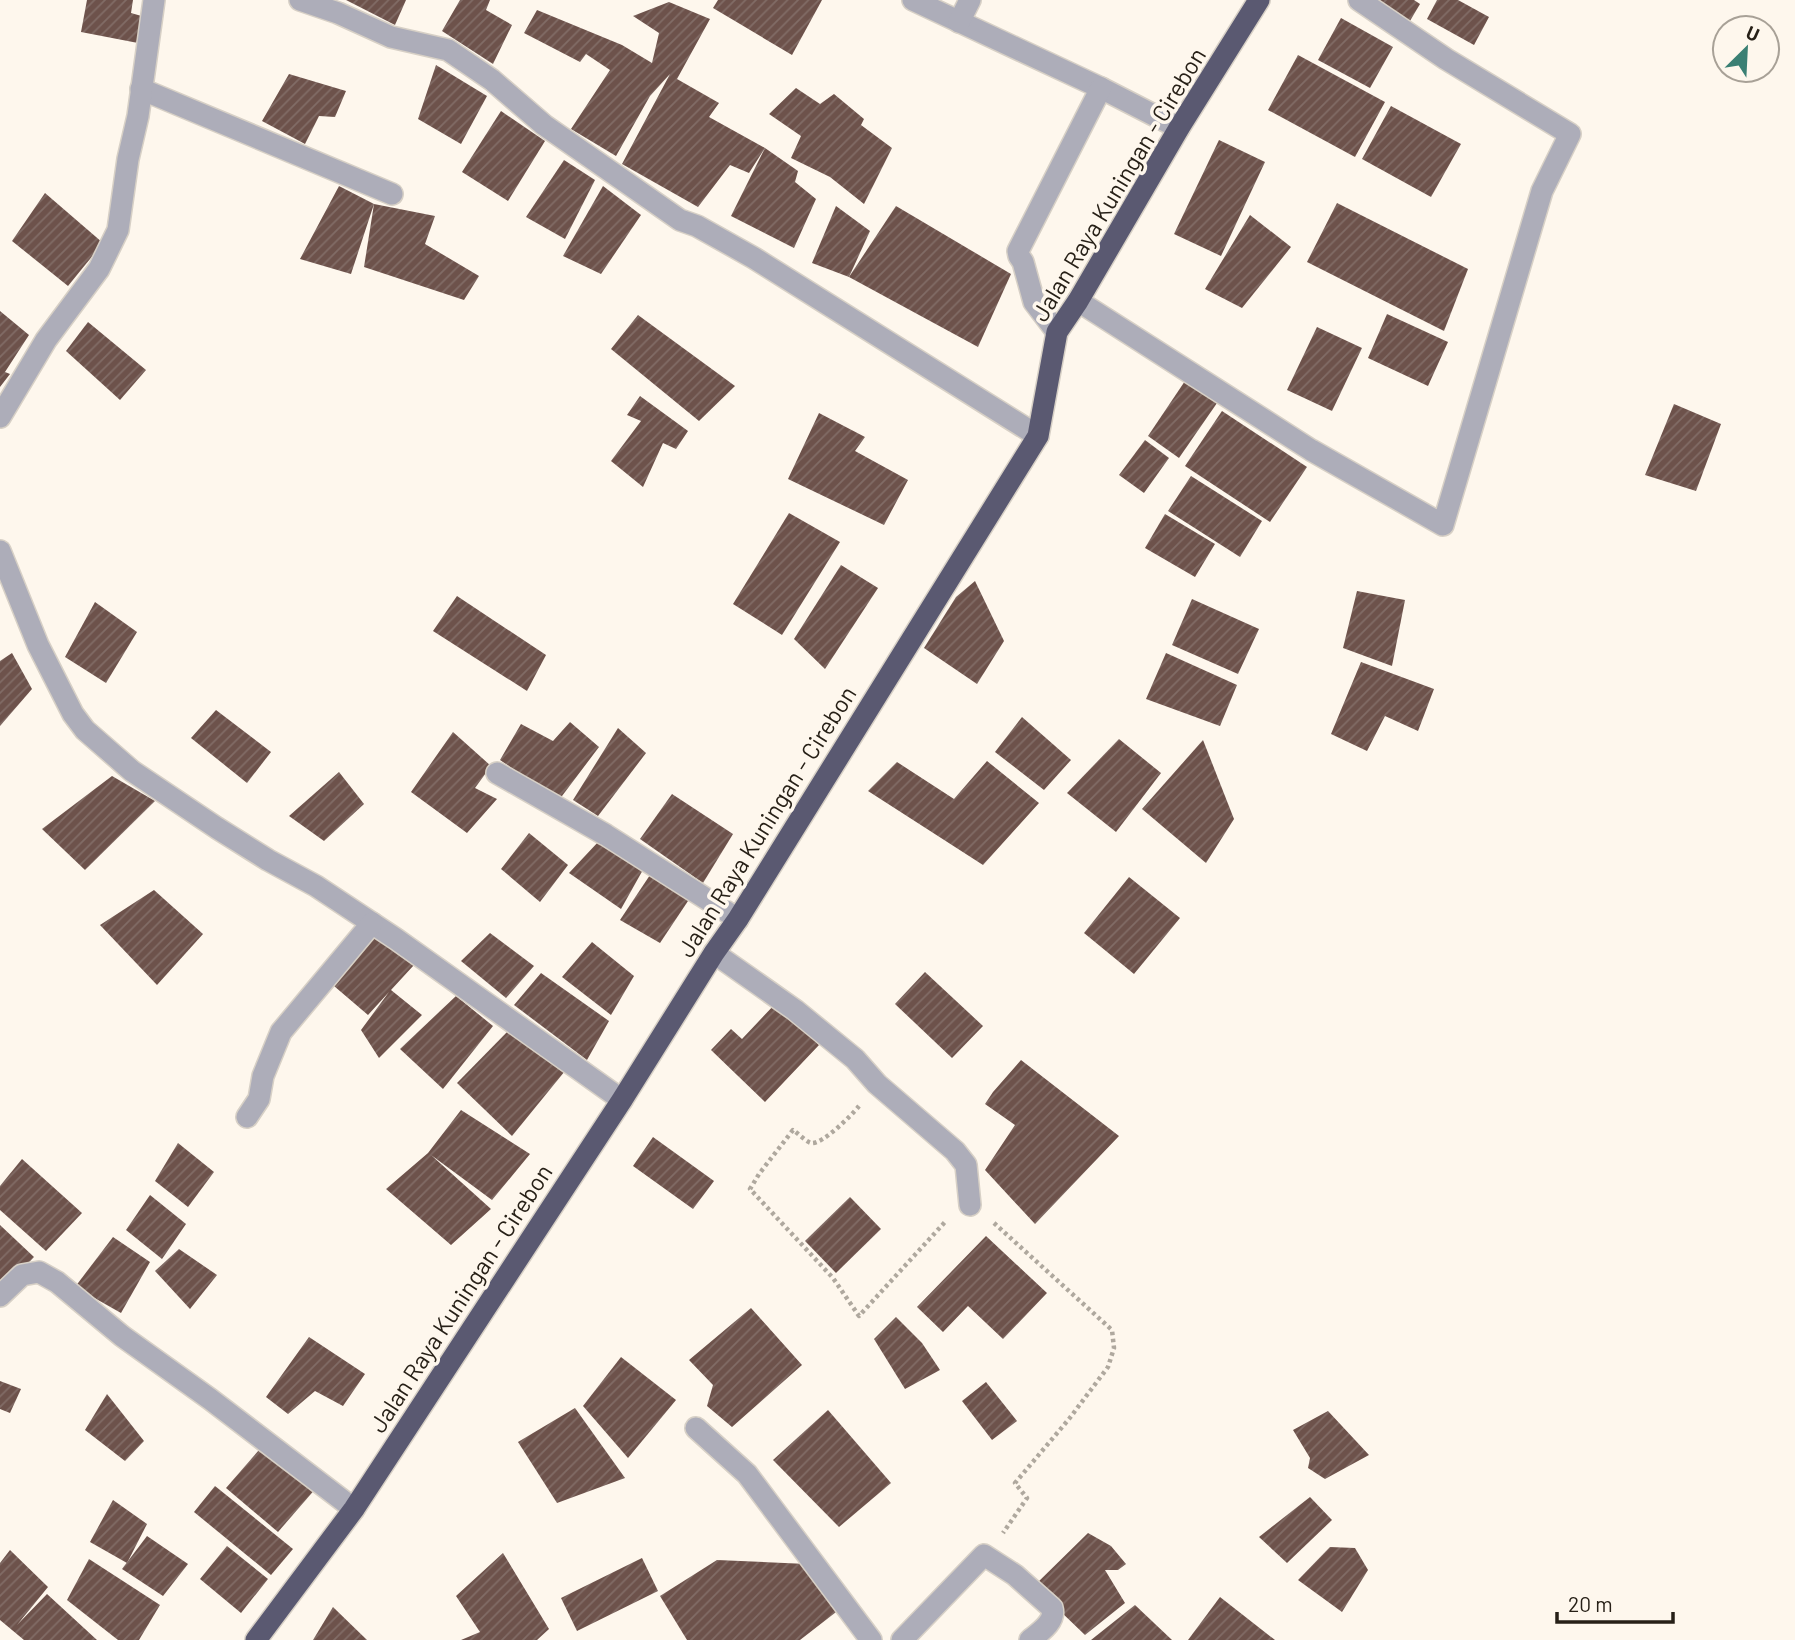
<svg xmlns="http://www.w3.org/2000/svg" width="1795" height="1640" font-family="Barlow,sans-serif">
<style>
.building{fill:url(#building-hatch)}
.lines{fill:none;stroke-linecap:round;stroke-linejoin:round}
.minor-casing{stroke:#d7d0c6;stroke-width:24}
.highway-casing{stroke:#d7d0c6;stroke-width:24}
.path{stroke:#afa89e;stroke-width:4.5;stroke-dasharray:3.5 3.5;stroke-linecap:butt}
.minor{stroke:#adadb9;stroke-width:21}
.highway{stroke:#5a5971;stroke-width:21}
.labels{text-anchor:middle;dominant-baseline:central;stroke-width:7;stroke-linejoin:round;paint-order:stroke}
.street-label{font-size:24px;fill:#272017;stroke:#fef7ed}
</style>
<defs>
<pattern id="building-hatch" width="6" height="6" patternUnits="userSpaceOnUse" patternTransform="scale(1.75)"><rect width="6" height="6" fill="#6d524b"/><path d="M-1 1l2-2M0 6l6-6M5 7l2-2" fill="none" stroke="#816c66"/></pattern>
</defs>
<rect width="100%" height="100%" fill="#fef7ed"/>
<!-- building -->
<g class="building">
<path d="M87 0H133L131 13 145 17 138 43 81 32Z"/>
<path d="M346 0H406L395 25Z"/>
<path d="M460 0H490L486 10 512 25 493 64 442 31Z"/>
<path d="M718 0H822L792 55 713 8Z"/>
<path d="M1375 0H1414L1420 4 1407 26Z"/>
<path d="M1437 0H1458L1489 17 1474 45 1427 19Z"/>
<path d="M669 2 710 19 677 79 719 103 709 117 765 148 798 171 795 182 816 199 794 248 731 216 765 148 749 173 730 165 698 207 622 164 670 74 650 96 616 156 571 129 610 70 586 54 580 62 524 33 537 10 622 45 652 63 659 33 633 16Z"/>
<path d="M1341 18 1393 47 1370 88 1318 60Z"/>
<path d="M1298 55 1385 102 1355 157 1268 110Z"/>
<path d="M436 65 487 96 461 144 418 119Z"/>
<path d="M289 74 346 91 335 117 319 116 305 144 262 121Z"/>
<path d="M796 88 820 104 834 94 864 119 861 125 892 148 864 204 830 177 791 158 801 136 769 114Z"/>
<path d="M1391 106 1461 144 1431 197 1362 159Z"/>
<path d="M501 111 545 141 508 201 462 172Z"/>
<path d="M1219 140 1265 162 1221 256 1174 234Z"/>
<path d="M564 160 595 180 565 239 526 217Z"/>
<path d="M339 186 374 204 435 216 425 244 479 276 464 300 364 267 374 204 351 274 300 259Z"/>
<path d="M603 186 641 215 601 274 563 256Z"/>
<path d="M45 193 103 243 68 286 12 241Z"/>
<path d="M1337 203 1468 269 1444 331 1307 262Z"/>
<path d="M836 206 870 231 849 277 812 263Z"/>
<path d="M896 206 1011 274 978 347 849 277Z"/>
<path d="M1250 215 1291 247 1242 308 1205 289Z"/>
<path d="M0 311 29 335 5 372 10 374 0 387Z"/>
<path d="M1387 314 1448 342 1428 386 1368 358Z"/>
<path d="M638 315 735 386 699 421 611 349Z"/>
<path d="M88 322 146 370 120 400 66 351Z"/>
<path d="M1317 327 1362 348 1332 411 1287 390Z"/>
<path d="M1185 381 1217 403 1179 458 1148 436Z"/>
<path d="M640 396 688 431 676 449 663 443 643 487 611 461 641 421 627 415Z"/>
<path d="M1674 404 1721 424 1696 491 1645 475Z"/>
<path d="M1222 411 1307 467 1270 522 1185 466Z"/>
<path d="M819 413 865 437 855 451 908 480 884 525 788 479Z"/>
<path d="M1145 440 1169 458 1144 493 1119 475Z"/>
<path d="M1191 476 1262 521 1240 557 1168 511Z"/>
<path d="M789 513 840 542 782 635 733 604Z"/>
<path d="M1165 514 1215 544 1195 577 1145 548Z"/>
<path d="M841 565 878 588 825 669 794 639Z"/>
<path d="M975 581 1004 641 977 684 924 648 956 597Z"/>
<path d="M1357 591 1405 600 1392 666 1343 648Z"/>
<path d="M457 596 546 655 527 691 433 631Z"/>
<path d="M1192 599 1259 629 1238 674 1172 645Z"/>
<path d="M95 602 137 632 106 683 65 657Z"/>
<path d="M12 653 32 689 0 726V661Z"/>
<path d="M1166 653 1237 685 1220 726 1146 699Z"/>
<path d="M1361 662 1434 689 1418 731 1385 716 1367 751 1331 734Z"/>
<path d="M216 710 271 752 247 783 191 738Z"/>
<path d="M1022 717 1071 760 1044 790 995 752Z"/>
<path d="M570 722 599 747 559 800 500 760 521 724 553 741Z"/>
<path d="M618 728 646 753 598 816 573 800Z"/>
<path d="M453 732 491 766 475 788 497 799 467 833 411 792Z"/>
<path d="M1119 739 1161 773 1116 832 1067 793Z"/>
<path d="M1203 740 1234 819 1206 863 1142 809Z"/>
<path d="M987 761 1039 803 983 865 868 791 897 762 954 799Z"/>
<path d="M339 772 364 804 324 841 289 816Z"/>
<path d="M112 776 155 801 85 870 42 829Z"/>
<path d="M672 794 733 834 703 883 640 839Z"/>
<path d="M529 833 568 865 540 902 501 869Z"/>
<path d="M599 841 644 868 621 909 569 873Z"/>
<path d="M652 872 690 898 660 943 620 920Z"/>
<path d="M1129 877 1180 918 1134 974 1084 933Z"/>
<path d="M154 890 203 934 157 985 100 925Z"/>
<path d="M376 933 414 965 391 990 422 1015 379 1058 361 1030 389 992 368 1015 334 986Z"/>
<path d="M490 933 534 966 506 998 461 961Z"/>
<path d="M592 942 634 976 611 1015 562 977Z"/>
<path d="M925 972 983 1026 952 1058 895 1004Z"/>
<path d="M541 973 609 1021 587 1060 514 1005Z"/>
<path d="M456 996 493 1026 443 1089 400 1049Z"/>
<path d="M776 1003 819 1045 765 1102 711 1050 731 1029 742 1039Z"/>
<path d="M510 1029 565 1071 512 1136 457 1083Z"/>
<path d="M1021 1060 1119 1136 1035 1224 985 1170 1015 1125 985 1104 993 1092Z"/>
<path d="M461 1110 530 1154 492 1200 431 1155 491 1209 451 1245 386 1189 428 1153Z"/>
<path d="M653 1137 714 1181 693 1209 633 1166Z"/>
<path d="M178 1143 214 1172 188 1207 155 1181Z"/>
<path d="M22 1159 82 1213 46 1251 0 1210V1186Z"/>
<path d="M150 1195 186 1224 162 1259 126 1230Z"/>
<path d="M850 1197 881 1229 836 1273 805 1241Z"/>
<path d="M0 1225 34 1257 0 1293Z"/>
<path d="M986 1236 1047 1293 1003 1339 968 1306 943 1332 917 1307Z"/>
<path d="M113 1237 150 1262 121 1313 75 1287Z"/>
<path d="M179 1249 217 1275 190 1309 155 1271Z"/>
<path d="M751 1308 802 1365 732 1427 707 1406 713 1385 689 1360Z"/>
<path d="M896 1317 922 1343 940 1370 905 1389 874 1339Z"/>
<path d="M309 1337 365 1374 343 1406 315 1391 288 1414 266 1397Z"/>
<path d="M621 1357 676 1400 628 1458 583 1406Z"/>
<path d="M0 1381 21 1389 10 1413 0 1409Z"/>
<path d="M986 1382 1017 1421 992 1440 962 1401Z"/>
<path d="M107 1394 144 1441 125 1461 85 1430Z"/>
<path d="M575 1408 625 1478 557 1503 518 1442Z"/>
<path d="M828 1410 891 1483 839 1527 773 1460Z"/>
<path d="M1328 1411 1369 1455 1325 1479 1308 1468 1310 1458 1293 1430Z"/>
<path d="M265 1443 317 1487 278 1532 226 1488Z"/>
<path d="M215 1486 293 1549 271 1575 194 1512Z"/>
<path d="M1310 1497 1332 1520 1287 1563 1259 1537Z"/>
<path d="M113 1500 147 1524 127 1563 90 1542Z"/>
<path d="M1088 1533 1111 1546 1126 1564 1118 1570H1105L1125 1603 1085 1635 1034 1586Z"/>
<path d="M147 1536 188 1564 163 1596 122 1569Z"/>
<path d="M227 1546 268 1579 241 1613 200 1579Z"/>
<path d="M1330 1547 1355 1548 1368 1570 1342 1612 1298 1580Z"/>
<path d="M10 1550 48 1587 17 1625 47 1594 97 1640H24L0 1620V1563Z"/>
<path d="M503 1553 549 1629 537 1640H461L480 1632 456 1596Z"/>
<path d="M642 1558 658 1591 577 1631 561 1598Z"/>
<path d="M89 1559 160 1605 139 1640H118L67 1600Z"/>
<path d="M717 1560 807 1564 840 1609 800 1640H687L660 1596Z"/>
<path d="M1220 1597 1275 1640H1188Z"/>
<path d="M1135 1605 1172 1640H1091Z"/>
<path d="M333 1607 367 1640H313Z"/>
</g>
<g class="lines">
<!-- minor casing -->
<g class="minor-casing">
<g id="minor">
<path d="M300 0 338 13 391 37 448 50 492 80 544 125 680 220 697 226 754 258 1038 436"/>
<path d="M913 0 1101 88 1179 128"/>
<path d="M959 22 970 0"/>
<path d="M141 89 392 194"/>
<path d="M1078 301 1311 450 1443 525 1542 191 1570 134 1446 59 1359 0"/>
<path d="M1057 332 1034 302 1023 262 1019 256 1018 251 1101 88"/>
<path d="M0 417 46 340 99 269 118 230 128 159 138 116 154 0"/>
<path d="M0 551 38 645 73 714 85 730 132 771 217 828 268 860 316 886 396 939 622 1100"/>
<path d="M497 773 606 835 738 919"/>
<path d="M714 953 795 1010 855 1059 877 1084 955 1151 966 1165 970 1205"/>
<path d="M247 1117 259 1099 263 1076 281 1032 372 923"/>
<path d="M0 1296 22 1275 39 1272 57 1282 122 1336 210 1399 354 1509"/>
<path d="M696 1428 747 1474 871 1640"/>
<path d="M902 1640 984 1555 1015 1575 1052 1608C1056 1622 1040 1632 1030 1640"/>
</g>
</g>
<!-- highway casing -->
<g class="highway-casing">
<path id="highway" d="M256 1640 354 1509 622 1100 714 953 738 919 1038 436 1057 332 1078 301 1179 128 1259 0"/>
</g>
<!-- path -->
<g class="path">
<path d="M859 1106C852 1115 822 1145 811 1143 805 1141 799 1134 793 1130L759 1174 750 1189 833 1278 859 1316 945 1222"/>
<path d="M994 1223 1112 1330 1114 1348 1108 1367 1069 1419 1015 1483 1027 1498 1003 1533"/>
</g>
<!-- minor -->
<use href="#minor" class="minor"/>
<!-- highway -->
<use href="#highway" class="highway"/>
</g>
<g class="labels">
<!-- street labels -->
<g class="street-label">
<text transform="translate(1118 184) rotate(-59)">Jalan Raya Kuningan - Cirebon</text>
<text transform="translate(766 821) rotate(-58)">Jalan Raya Kuningan - Cirebon</text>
<text transform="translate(460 1298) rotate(-57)">Jalan Raya Kuningan - Cirebon</text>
</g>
</g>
<!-- north arrow -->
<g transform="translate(1746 49) rotate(24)"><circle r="33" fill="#fef7ed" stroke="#a8a197" stroke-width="2"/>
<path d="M0-5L12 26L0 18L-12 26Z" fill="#3b8074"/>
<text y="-10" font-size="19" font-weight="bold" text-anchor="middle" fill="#272017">U</text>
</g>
<!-- scale -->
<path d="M1557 1612v10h116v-10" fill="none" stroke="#272017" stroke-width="3.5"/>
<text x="1568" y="1612" font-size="21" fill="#272017" stroke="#fef7ed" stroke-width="5" paint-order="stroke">20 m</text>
</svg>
